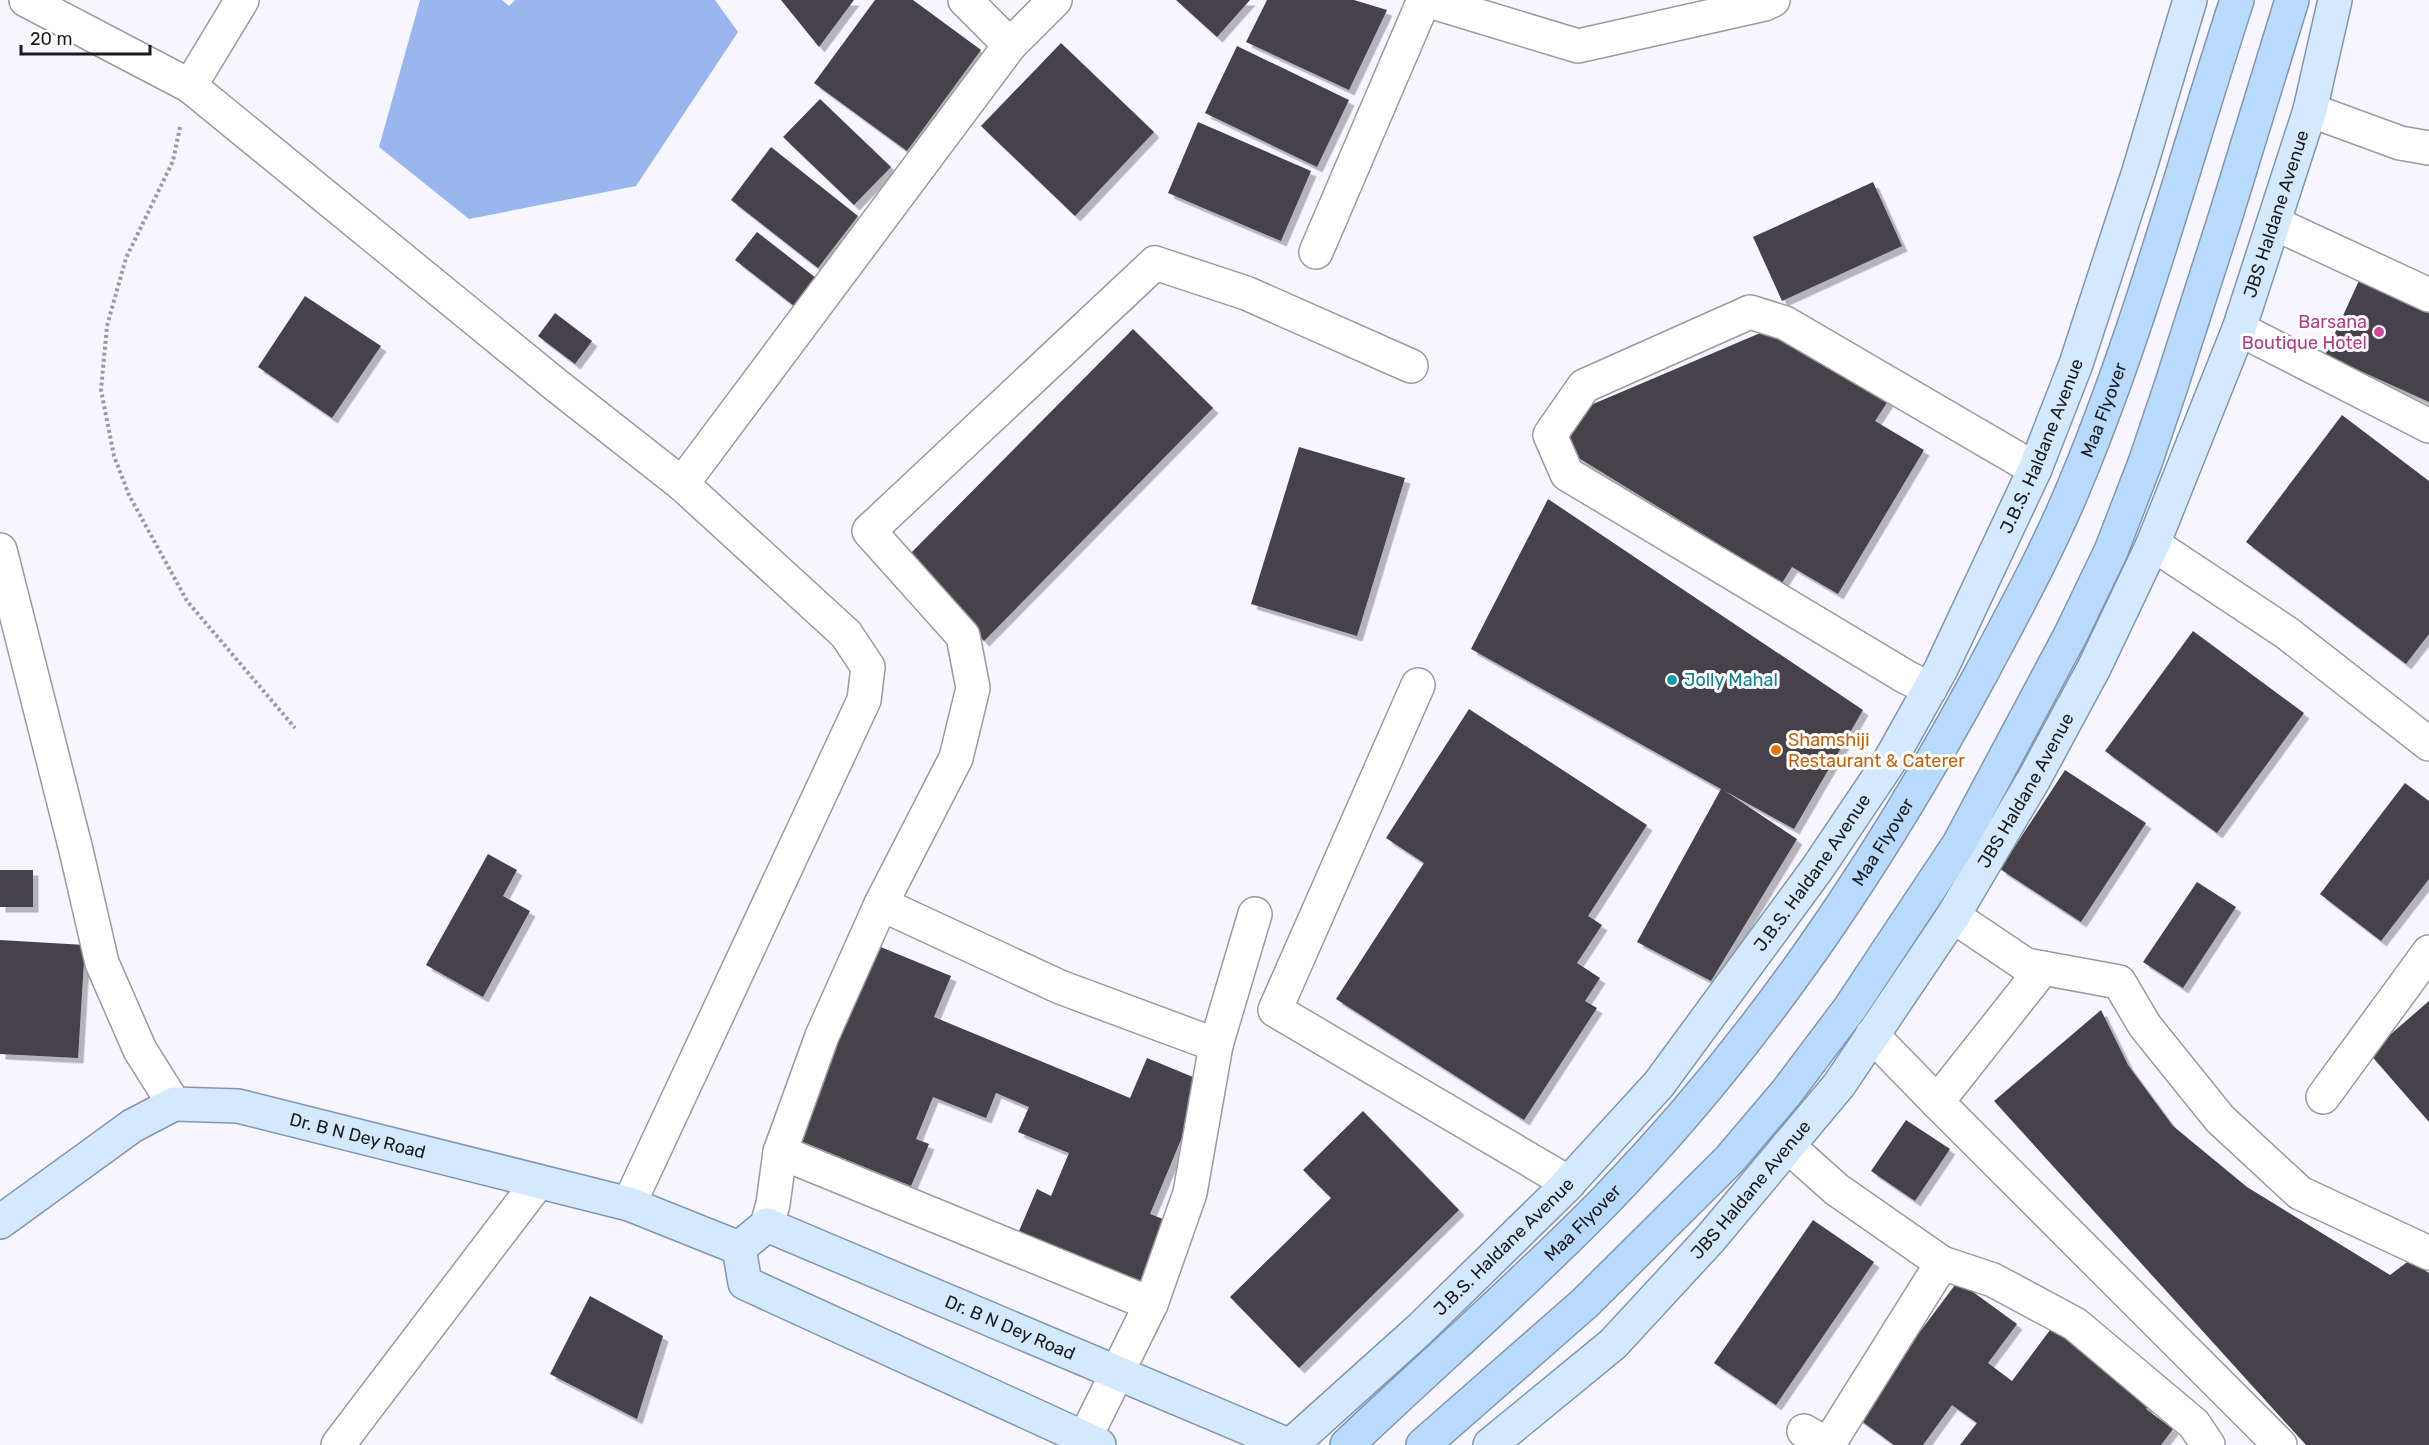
<svg xmlns="http://www.w3.org/2000/svg" width="2429" height="1445" font-family="Rubik,sans-serif">
<style>
.water{fill:#99b6ee}
.building{fill:#474248;filter:url(#shadow)}
.lines{fill:none;stroke-linecap:round;stroke-linejoin:round}
.minor-casing{stroke:#9b99a2;stroke-width:36}
.major-casing{stroke:#8197af;stroke-width:36}
.highway-casing{stroke:#8197af;stroke-width:36}
.path{stroke:#9b9aa0;stroke-width:4;stroke-dasharray:3 3;stroke-linecap:butt}
.minor{stroke:#fff;stroke-width:33}
.major{stroke:#d4e9fe;stroke-width:33}
.highway{stroke:#b8dafd;stroke-width:33}
.hotel-dot{fill:#d1479c;stroke:#fff;stroke-width:2}
.culture-dot{fill:#0f9aa8;stroke:#fff;stroke-width:2}
.food-dot{fill:#e8710a;stroke:#fff;stroke-width:2}
.labels{text-anchor:middle;dominant-baseline:central;stroke-width:6;stroke-linejoin:round;paint-order:stroke}
.street-label{font-size:18px;fill:#1c1b1e;stroke:#fff}
.hotel-label{font-size:18px;fill:#b23c85;stroke:#fff;text-anchor:end}
.culture-label{font-size:18px;fill:#0d838f;stroke:#fff;text-anchor:start}
.food-label{font-size:18px;fill:#c56008;stroke:#fff;text-anchor:start}
</style>
<defs>
<filter id="shadow"><feDropShadow dx="5.5" dy="5.5" stdDeviation="0" flood-color="#0004"/></filter>
</defs>
<rect width="100%" height="100%" fill="#f7f6fe"/>
<!-- water -->
<path class="water" d="M420 0H502L509 6 515 0H715L738 32 636 186 469 219 379 147Z"/>
<!-- building -->
<g class="building">
<path d="M781 0H854L819 47Z"/>
<path d="M875 0H913L981 50 907 151 814 83Z"/>
<path d="M1176 0H1250L1217 37Z"/>
<path d="M1267 0H1354L1387 10 1349 90 1246 42Z"/>
<path d="M1061 43 1154 132 1075 216 981 126Z"/>
<path d="M1237 46 1349 100 1317 167 1205 113Z"/>
<path d="M820 99 891 167 854 205 783 137Z"/>
<path d="M1198 122 1311 171 1281 241 1168 193Z"/>
<path d="M771 147 858 216 818 268 731 200Z"/>
<path d="M1873 182 1902 246 1782 301 1753 237Z"/>
<path d="M757 232 816 278 794 306 735 260Z"/>
<path d="M2362 274 2429 305V402L2325 355Z"/>
<path d="M305 296 381 346 332 418 258 367Z"/>
<path d="M555 313 592 341 575 364 538 336Z"/>
<path d="M1133 329 1213 408 984 641 903 561Z"/>
<path d="M1765 331 1888 401 1875 421 1924 450 1838 594 1792 567 1782 583 1564 449 1586 407Z"/>
<path d="M2342 415 2429 481V634L2406 664 2246 542Z"/>
<path d="M1299 447 1405 478 1357 636 1251 604Z"/>
<path d="M1548 499 1863 710 1794 829 1725 791 1797 839 1711 981 1637 942 1721 789 1471 649Z"/>
<path d="M2193 631 2304 713 2217 833 2105 751Z"/>
<path d="M1469 709 1647 825 1588 916 1602 925 1577 963 1600 978 1585 1001 1597 1008 1524 1120 1336 999 1424 863 1386 838Z"/>
<path d="M2065 770 2146 823 2081 922 2000 869Z"/>
<path d="M2405 783 2429 801V879L2381 941 2320 894Z"/>
<path d="M488 854 517 870 503 896 530 911 483 997 426 965Z"/>
<rect x="0" y="870" width="33" height="37"/>
<path d="M2197 882 2236 907 2183 988 2143 962Z"/>
<path d="M0 940 85 945 78 1058 0 1054Z"/>
<path d="M871 943 951 976 934 1017 1130 1098 1147 1058 1205 1082 1150 1214 1168 1221 1143 1282 1019 1231 1037 1189 1051 1196 1069 1153 1018 1132 1029 1107 996 1093 986 1118 933 1097 916 1139 929 1144 911 1186 791 1137Z"/>
<path d="M2429 1001V1122L2369 1053Z"/>
<path d="M2101 1010 2128 1065 2173 1126 2247 1187 2390 1275 2410 1260 2429 1273V1445H2306L1994 1101Z"/>
<path d="M1363 1111 1459 1210 1299 1368 1230 1297 1331 1198 1303 1170Z"/>
<path d="M1906 1120 1950 1149 1915 1201 1871 1171Z"/>
<path d="M1813 1220 1874 1262 1776 1405 1714 1363Z"/>
<path d="M1958 1281 2017 1324 1988 1363 2012 1381 2056 1322 2156 1395 2146 1409 2173 1429 2161 1445H1960L1977 1423 1952 1405 1923 1445H1894L1856 1417Z"/>
<path d="M590 1296 663 1336 637 1419 550 1374Z"/>
</g>
<g class="lines">
<!-- minor casing -->
<g class="minor-casing">
<g id="minor">
<path d="M26 0 190 86 556 385 682 484 846 634 868 667 864 700 629 1204"/>
<path d="M965 0 1010 45"/>
<path d="M1426 0 1578 46 1765 4 1773 0"/>
<path d="M190 86 242 0"/>
<path d="M2310 110 2400 143 2429 148"/>
<path d="M2274 223 2429 295"/>
<path d="M1316 252 1424 0"/>
<path d="M2239 329 2429 426"/>
<path d="M682 484 1010 45 1055 0"/>
<path d="M2153 544 2287 633 2429 744"/>
<path d="M0 550 76 850 102 963 140 1050 174 1104"/>
<path d="M1418 685 1275 1010 1569 1183"/>
<path d="M1930 689 1906 677 1567 474 1550 435 1584 386 1750 312 1785 323 2035 469"/>
<path d="M881 904 956 758 973 688 963 636 869 531 1155 263 1246 293 1411 366"/>
<path d="M1953 916 2026 965 2119 982 2145 1026 2220 1119 2300 1193 2429 1253"/>
<path d="M1872 1035 1937 1102 2280 1445"/>
<path d="M1216 1045 1255 914"/>
<path d="M2323 1097 2429 952"/>
<path d="M1937 1102 2043 968"/>
<path d="M1788 1146 1836 1189 1942 1263 1993 1280 2075 1324 2194 1424 2208 1445"/>
<path d="M780 1152 1151 1304"/>
<path d="M767 1225 773 1204 780 1152 822 1036 881 904 1060 987 1216 1045 1190 1193 1151 1304 1085 1438"/>
<path d="M1804 1431 1828 1445"/>
<path d="M338 1445 538 1182"/>
<path d="M1828 1445 1942 1263"/>
</g>
</g>
<!-- major casing -->
<g class="major-casing">
<g id="major">
<path id="s1" d="M0 1222 132 1126 174 1104 238 1106 629 1204 739 1248"/>
<path id="s2" d="M739 1248 767 1225 1288 1445"/>
<path d="M739 1248 745 1283 1099 1445"/>
<path id="s3" d="M1291 1445 1419 1330 1563 1189 1659 1084 1817 869 1889 762 1941 669 2035 469 2076 364 2139 171 2190 0"/>
<path id="s4" d="M1490 1445 1613 1344 1710 1239 1839 1085 1953 916 2034 779 2094 668 2153 544 2239 329 2310 110 2335 0"/>
</g>
</g>
<!-- highway casing -->
<g class="highway-casing">
<g id="highway">
<path id="s5" d="M1347 1445C1433 1363 1523 1285 1606 1200 1759 1042 1878 865 1982 672 2016 608 2051 544 2078 477 2142 322 2185 159 2237 0"/>
<path d="M1423 1445 1585 1303 1730 1159 1786 1093 1850 1008 1959 844 2070 636 2111 551 2145 463 2171 386 2226 215 2292 0"/>
</g>
</g>
<!-- path -->
<path class="path" d="M180 127 173 161 126 258 107 326 101 390 114 456 129 495 187 601 295 728"/>
<!-- minor -->
<use href="#minor" class="minor"/>
<!-- major -->
<use href="#major" class="major"/>
<!-- highway -->
<use href="#highway" class="highway"/>
</g>
<!-- markers -->
<circle class="hotel-dot" cx="2379" cy="332" r="6"/>
<circle class="culture-dot" cx="1672" cy="680" r="6"/>
<circle class="food-dot" cx="1776" cy="750" r="6"/>
<g class="labels">
<!-- street labels -->
<g class="street-label">
<text stroke="none"><textPath href="#s4" startOffset="1482">JBS Haldane Avenue</textPath></text>
<text stroke="none"><textPath href="#s5" startOffset="1296">Maa Flyover</textPath></text>
<text stroke="none"><textPath href="#s3" startOffset="1263">J.B.S. Haldane Avenue</textPath></text>
<text stroke="none"><textPath href="#s4" startOffset="852">JBS Haldane Avenue</textPath></text>
<text stroke="none"><textPath href="#s5" startOffset="810">Maa Flyover</textPath></text>
<text stroke="none"><textPath href="#s3" startOffset="777">J.B.S. Haldane Avenue</textPath></text>
<text stroke="none"><textPath href="#s1" startOffset="398">Dr. B N Dey Road</textPath></text>
<text stroke="none"><textPath href="#s4" startOffset="366">JBS Haldane Avenue</textPath></text>
<text stroke="none"><textPath href="#s5" startOffset="324">Maa Flyover</textPath></text>
<text stroke="none"><textPath href="#s3" startOffset="291">J.B.S. Haldane Avenue</textPath></text>
<text stroke="none"><textPath href="#s2" startOffset="300">Dr. B N Dey Road</textPath></text>
</g>
<!-- hotel labels -->
<g class="hotel-label">
<text x="2367" y="322">Barsana<tspan x="2367" dy="21">Boutique Hotel</tspan></text>
</g>
<!-- culture labels -->
<g class="culture-label">
<text x="1684" y="680">Jolly Mahal</text>
</g>
<!-- food labels -->
<g class="food-label">
<text x="1788" y="740">Shamshiji<tspan x="1788" dy="21">Restaurant &amp; Caterer</tspan></text>
</g>
</g>
<!-- scale -->
<path d="M21 45v9h129v-9" fill="none" stroke="#1c1b1e" stroke-width="3"/>
<text x="30" y="45" font-size="18" fill="#1c1b1e" stroke="#ffffff" stroke-width="4.5" paint-order="stroke">20 m</text>
</svg>
